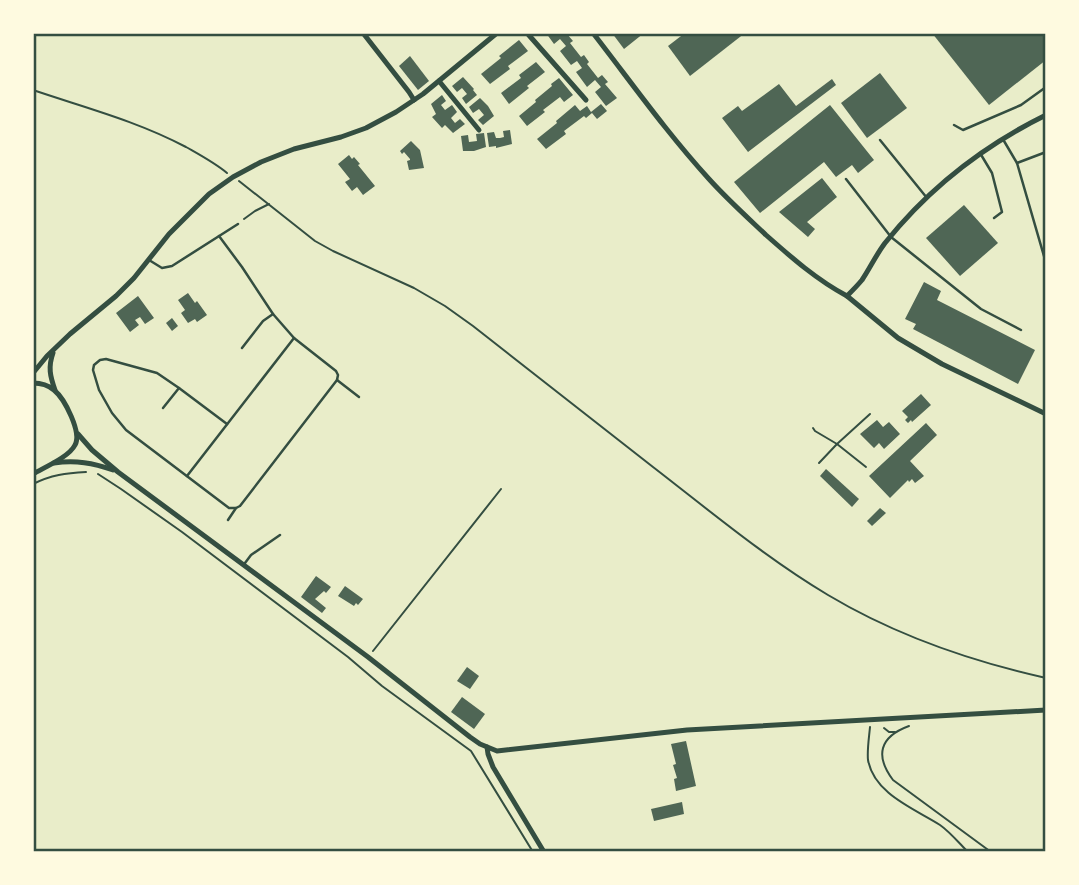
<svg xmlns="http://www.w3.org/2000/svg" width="1079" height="885" font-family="'Exo 2',sans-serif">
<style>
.building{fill:#4f6655}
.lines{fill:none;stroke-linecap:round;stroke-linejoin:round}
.path{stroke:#344e41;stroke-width:2}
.service{stroke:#344e41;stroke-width:2.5}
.minor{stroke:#344e41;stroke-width:5}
.neatline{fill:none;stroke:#344e41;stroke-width:2.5}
</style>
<rect width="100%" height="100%" fill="#e9edc9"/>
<!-- building -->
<g class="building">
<path d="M546 33H563L565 36 567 34 573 41 570 43 581 57 584 55 589 62 587 64 598 78 602 75 608 82 605 84 617 98 606 106 595 92 601 87 595 80 587 87 576 72 582 68 577 61 571 65 560 51 566 46 560 39 554 44Z"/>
<path d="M612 33H644L624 49Z"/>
<path d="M685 33H745L690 76 668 46Z"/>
<path d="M932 33H1046V60L989 105Z"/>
<path d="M519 40 528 51 508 66 510 69 490 84 481 74 501 58 499 56Z"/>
<path d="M410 56 429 81 418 90 399 66Z"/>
<path d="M536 62 545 72 527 86 529 88 509 104 501 93 521 78 519 75Z"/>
<path d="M880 73 907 108 867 138 841 103Z"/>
<path d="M463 77 474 89 473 90 477 95 466 104 462 98 467 94 462 88 457 92 452 86Z"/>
<path d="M559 78 573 95 564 102 560 97 543 110 545 112 527 126 519 116 536 102 535 100 552 86 551 84Z"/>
<path d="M832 79 836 85 748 152 722 118 738 106 742 111 779 84 796 106Z"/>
<path d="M442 95 446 101 441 105 445 110 452 105 457 112 451 118 455 123 460 119 465 124 453 133 445 125 442 128 432 117 436 114 431 104Z"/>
<path d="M480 98 488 106 494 116 483 125 478 120 484 115 479 109 473 113 469 107Z"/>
<path d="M601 104 607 111 597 119 592 113 586 118 584 116 564 131 566 134 546 149 537 139 557 123 556 121 575 105 580 111 587 106 591 112Z"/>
<path d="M830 105 874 160 858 173 852 165 836 177 824 162 760 213 734 182Z"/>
<path d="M510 130 512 144 496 148V146L489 147 487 133 494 132 496 138H500L504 137 503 131Z"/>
<path d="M484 133 486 147 474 151H463L461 136 468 135 469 142 477 141 476 134Z"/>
<path d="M411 141 420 150 424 168 409 170 407 161 410 160V159L404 152 402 154 400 151Z"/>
<path d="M349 155 352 159 354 157 360 164 358 165 375 186 363 195 357 187 352 191 345 182 350 179 338 164Z"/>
<path d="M822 178 837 197 807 222 815 229 808 237 779 212Z"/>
<path d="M964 205 998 243 960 276 926 238Z"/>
<path d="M924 282 941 291 937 300 1035 350 1018 384 913 329 916 324 905 319Z"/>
<path d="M188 293 195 303 197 301 207 315 197 322 195 319 188 323 181 313 185 310 178 300Z"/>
<path d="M138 296 154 318 145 324 140 317 135 320 139 325 130 332 116 313Z"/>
<path d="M172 318 178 326 172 331 166 323Z"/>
<path d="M921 394 931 405 912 422 911 420 908 423 905 420 908 417 902 411Z"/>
<path d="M877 420 883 427 889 422 900 434 884 449 879 443 874 448 860 434Z"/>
<path d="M926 423 937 435 910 461 924 476 915 483 912 479 909 482 908 480 890 498 869 476Z"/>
<path d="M826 469 859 499 852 507 820 476Z"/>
<path d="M880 508 886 513 872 526 867 521Z"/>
<path d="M316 576 331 587 326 593 324 591 315 599 326 608 322 613 301 597Z"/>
<path d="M345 586 363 599 358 605 356 603 354 606 338 596Z"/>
<path d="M467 667 479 676 470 689 457 681Z"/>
<path d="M462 697 485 714 474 729 451 712Z"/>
<path d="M686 741 696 786 676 791 674 779 677 778 673 765 676 764 671 744Z"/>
<path d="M682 802 684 814 654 821 651 809Z"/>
</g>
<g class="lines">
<!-- path -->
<g class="path">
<path d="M33 90C86 108 137 121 186 147 200 155 215 163 227 173"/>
<path d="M239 181 315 241 333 251 414 288 445 306 473 326C533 373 593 420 653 467 710 511 766 558 828 595 895 635 970 661 1046 678"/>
<path d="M244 219 255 211 269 204"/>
<path d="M813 428 815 431 837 444 866 467"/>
<path d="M819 463 837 444 870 414"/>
<path d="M98 474 121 489 182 532 348 657 382 686 471 751 533 852"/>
<path d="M33 484C51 475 66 473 86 472"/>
<path d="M373 651 501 489"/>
<path d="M909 726C879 737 875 756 893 780L991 852"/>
<path d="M870 727C869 738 867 750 868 760 874 794 915 809 940 825 950 832 959 843 968 852"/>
<path d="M884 728 889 732H895"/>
</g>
<!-- service -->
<g class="service">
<path d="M954 125 963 130 1021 105 1046 87"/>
<path d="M880 140 927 198"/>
<path d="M1004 141 1017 163 1046 263"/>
<path d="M980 153 992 173 1002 212 994 218"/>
<path d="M1017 163 1046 152"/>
<path d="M846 179 891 237 981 309 1021 330"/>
<path d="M219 236 242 267 273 314 294 338 336 371 338 375 337 380 240 506 236 508H229L126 430 112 413 99 390 93 370 94 365 100 360 106 359 157 373 179 388 227 424"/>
<path d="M149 260 162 268 172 266 238 224"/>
<path d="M242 348 263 321 273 314"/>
<path d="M337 380 359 397"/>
<path d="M163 408 179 388"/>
<path d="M187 476 294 338"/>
<path d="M228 520 236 508"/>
<path d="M245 563 251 555 280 535"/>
</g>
<!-- minor -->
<g class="minor">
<path d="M363 33 409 92 414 100"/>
<path d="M527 33 586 100"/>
<path d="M593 33C631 82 667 133 709 179 727 199 747 217 766 235 792 258 817 280 847 296 852 291 857 286 862 280 870 268 876 255 885 243 929 188 983 146 1046 115"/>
<path d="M439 81 479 130"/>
<path d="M847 296 898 338 942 364 1046 414"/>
<path d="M53 353C48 367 50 376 55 390"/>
<path d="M33 373 47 356 70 334 116 296 134 278 169 234 209 194 233 177 261 162 294 149 341 137 366 128 396 112 423 94 497 33"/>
<path d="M33 383C41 383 48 385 54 390 65 399 82 433 75 445 69 457 45 467 33 474"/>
<path d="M78 434 92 450 118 472 368 657 470 737 480 744 497 751 687 730 1046 710"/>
<path d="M54 463C76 460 93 463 113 470"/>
<path d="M487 747 488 754 493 767 544 852"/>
</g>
</g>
<!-- border -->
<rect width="1079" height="885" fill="none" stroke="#fefae0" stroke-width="70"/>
<rect x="35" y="35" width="1009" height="815" class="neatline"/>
</svg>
